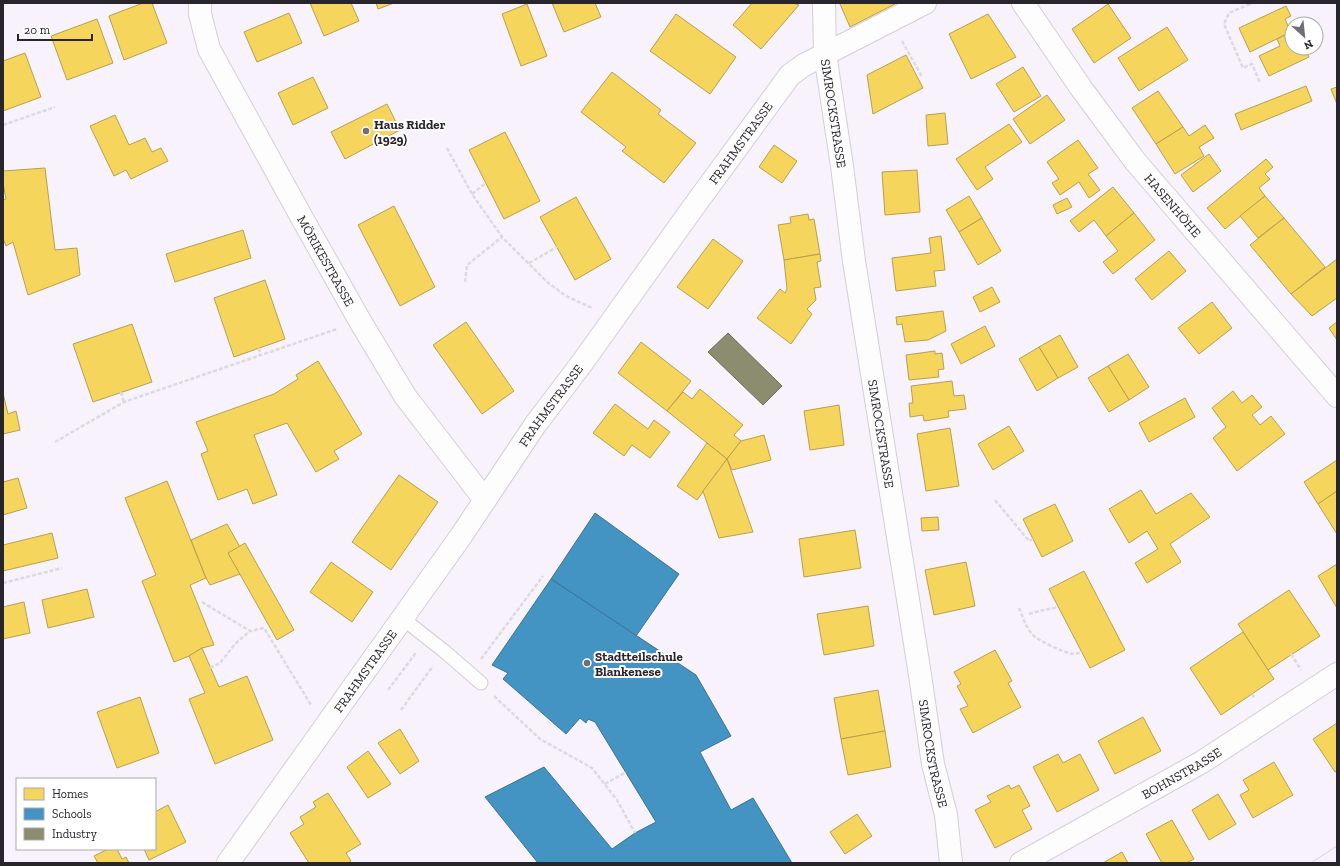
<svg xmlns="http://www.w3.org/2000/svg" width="1340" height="866" font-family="'Zilla Slab',serif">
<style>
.homes{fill:#f6d55c;stroke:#b8a04e}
.schools{fill:#4393c3;stroke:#3b7296}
.industry{fill:#8c8c6e;stroke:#6e6d5a}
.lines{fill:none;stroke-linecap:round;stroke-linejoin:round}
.service-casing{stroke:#d3ced6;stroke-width:15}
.minor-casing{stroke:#d3ced6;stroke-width:24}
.path{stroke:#dbdadc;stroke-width:2.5;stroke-dasharray:4 2;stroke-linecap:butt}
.service{stroke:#fefdfe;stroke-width:13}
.minor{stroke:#fefdfe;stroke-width:22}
.tram{stroke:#d5d4d6;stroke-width:1}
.poi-dot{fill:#716d75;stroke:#fff;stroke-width:1.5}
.labels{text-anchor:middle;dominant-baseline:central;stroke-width:4;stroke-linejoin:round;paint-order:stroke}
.street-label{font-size:13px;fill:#29252d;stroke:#fff}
.poi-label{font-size:13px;font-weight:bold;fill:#29252d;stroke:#fff;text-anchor:start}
</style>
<rect width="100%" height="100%" fill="#f7f2fb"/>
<!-- homes -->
<g class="homes">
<path d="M143 3H152L167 43 124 60 109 16Z"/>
<path d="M310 3H351L359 21 324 36Z"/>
<path d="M376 3H394L378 9Z"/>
<path d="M552 3H595L601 17 564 32Z"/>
<path d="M752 3H793L799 5 761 49 733 25Z"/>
<path d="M842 3H897L850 27 840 4Z"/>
<path d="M527 4 547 56 521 66 502 14Z"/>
<path d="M1108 4 1131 38 1094 63 1072 29Z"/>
<path d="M1286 6 1291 16 1285 19 1291 32 1250 52 1239 28Z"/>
<path d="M289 13 302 43 257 62 244 32Z"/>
<path d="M676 14 736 57 710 94 650 51Z"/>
<path d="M988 14 1016 57 971 79 949 34Z"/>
<path d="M97 19 113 63 67 80 51 36Z"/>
<path d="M1167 27 1188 60 1139 91 1118 58Z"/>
<path d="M1291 32 1292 48H1305L1309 57 1269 76 1259 56 1280 46 1277 39Z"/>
<path d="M25 53 41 97 3 111V61Z"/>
<path d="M906 55 923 88 873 114 867 75Z"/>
<path d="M1023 67 1041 96 1014 112 996 84Z"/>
<path d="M612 72 661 110 658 114 696 143 664 183 622 151 626 147 581 112Z"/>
<path d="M313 77 328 108 293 125 278 93Z"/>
<path d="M1306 86 1312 101 1241 130 1235 114Z"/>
<path d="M1337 87V104L1331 89Z"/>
<path d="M1158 91 1183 127 1156 144 1132 108Z"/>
<path d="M1047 95 1065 120 1030 144 1013 119Z"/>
<path d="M387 104 400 130 345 159 331 132Z"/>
<path d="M945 113 948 144 928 146 926 115Z"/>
<path d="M115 115 129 145 145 138 152 152 161 148 168 161 131 179 126 170 114 176 90 126Z"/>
<path d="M1009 124 1022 142 985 167 993 179 977 190 956 159Z"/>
<path d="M1205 125 1214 138 1199 147 1204 156 1175 174 1156 144 1183 127 1189 136Z"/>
<path d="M505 132 540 201 504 219 469 150Z"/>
<path d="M1078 140 1098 168 1088 174 1100 190 1089 198 1079 182 1060 195 1052 183 1059 179 1047 162Z"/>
<path d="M774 145 797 161 782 183 759 167Z"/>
<path d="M1209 154 1221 171 1193 192 1181 175Z"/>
<path d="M1266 159 1273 167 1265 174 1270 179 1259 188 1265 196 1225 229 1207 208Z"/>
<path d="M45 168 55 250 77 248 80 275 28 295 13 242 6 246 3 238V200L6 199 3 183V171Z"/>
<path d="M917 170 920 212 885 215 882 172Z"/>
<path d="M1113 187 1134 213 1106 236 1094 220 1079 232 1070 221Z"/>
<path d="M969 196 982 218 959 232 946 210Z"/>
<path d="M1265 196 1284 218 1258 238 1240 216Z"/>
<path d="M576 197 611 259 575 280 540 217Z"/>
<path d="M1067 198 1072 207 1057 214 1053 205Z"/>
<path d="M394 206 435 287 400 306 358 225Z"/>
<path d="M1134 213 1155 240 1113 274 1103 262 1118 251 1106 236Z"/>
<path d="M808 214 809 220 814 219 820 254 784 260 778 225 791 223 790 217Z"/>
<path d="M982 218 1001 251 978 265 959 232Z"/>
<path d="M1284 218 1325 267 1291 294 1250 245Z"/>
<path d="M243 230 251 258 175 282 166 254Z"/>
<path d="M941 236 945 270 934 271 936 286 896 291 892 258 931 253 929 238Z"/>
<path d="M713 239 743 261 708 309 677 287Z"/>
<path d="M1169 251 1186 271 1152 300 1135 279Z"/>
<path d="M820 254 821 261 817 262 821 287 814 288 816 300 807 309 812 314 791 344 757 318 780 289 785 293 787 289 784 260Z"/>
<path d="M1337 259V298L1312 316 1291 294Z"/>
<path d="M265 280 285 339 234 357 214 298Z"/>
<path d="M992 287 1000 302 980 312 973 297Z"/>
<path d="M1212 302 1232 328 1199 354 1178 328Z"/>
<path d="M943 311 946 331 928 340 905 342 902 324 897 325 896 317Z"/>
<path d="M466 322 514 391 482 414 433 345Z"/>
<path d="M1337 322V340L1329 328Z"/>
<path d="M132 324 152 382 93 402 73 344Z"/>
<path d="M985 326 995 346 961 364 951 344Z"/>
<path d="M1060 335 1078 367 1058 378 1039 347Z"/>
<path d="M641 342 691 381 667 411 618 373Z"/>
<path d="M1039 347 1058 378 1037 391 1019 359Z"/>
<path d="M935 351V354L942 353 944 369 938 370 939 377 909 380 906 355Z"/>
<path d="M1128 354 1149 387 1129 400 1108 366Z"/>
<path d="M318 361 362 434 334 451 339 459 316 472 287 423 254 435 277 495 253 504 247 489 218 500 201 454 208 451 196 422 274 394 298 379 296 375Z"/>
<path d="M1108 366 1129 400 1109 412 1088 378Z"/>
<path d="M952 381 954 396 964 395 966 409 948 411 949 417 924 421 923 415 910 417 909 403H913L911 386Z"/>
<path d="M700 389 743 425 734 435 741 441 727 459 667 411 683 392 692 399Z"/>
<path d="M1233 391 1242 403 1252 395 1262 407 1252 415 1260 425 1271 416 1285 434 1237 471 1213 438 1226 427 1212 408Z"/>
<path d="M3 393 8 414 16 411 20 430 3 434Z"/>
<path d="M1185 398 1195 417 1149 442 1139 423Z"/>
<path d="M615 404 648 429 654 420 670 432 650 458 632 445 624 456 593 433Z"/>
<path d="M839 405 844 445 810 450 804 411Z"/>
<path d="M1009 426 1024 451 993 470 978 444Z"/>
<path d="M950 428 959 486 926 491 917 434Z"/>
<path d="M764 435 771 460 732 470 727 459 741 441Z"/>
<path d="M707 443 727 459 697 500 677 486Z"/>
<path d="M727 459 753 532 719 538 703 491Z"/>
<path d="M1337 460V491L1318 504 1304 482Z"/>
<path d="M399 475 438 502 391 570 352 542Z"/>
<path d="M18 478 27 508 3 515V482Z"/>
<path d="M167 481 206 578 190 585 214 645 202 648 189 656 174 662 142 581 156 575 125 498Z"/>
<path d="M1141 490 1156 514 1191 493 1210 517 1170 544 1181 562 1147 583 1135 563 1158 549 1147 531 1129 543 1109 509Z"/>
<path d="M1337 491V534L1318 504Z"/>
<path d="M1055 504 1073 541 1042 557 1023 519Z"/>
<path d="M938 517 939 530 922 531 921 518Z"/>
<path d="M227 524 240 547 228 553 240 574 210 585 206 578 191 540Z"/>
<path d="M855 530 861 568 804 577 799 539Z"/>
<path d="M52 533 58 558 3 571V545Z"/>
<path d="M245 543 294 630 277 640 228 553Z"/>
<path d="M331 562 373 592 352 622 310 592Z"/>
<path d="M966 562 975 606 934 615 925 570Z"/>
<path d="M1337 564V608L1318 576Z"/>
<path d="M1084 571 1125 650 1090 668 1049 589Z"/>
<path d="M87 589 94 617 48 628 42 600Z"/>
<path d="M1289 590 1320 636 1268 670 1238 624Z"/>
<path d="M24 602 30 633 3 639V607Z"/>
<path d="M868 606 874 646 824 655 817 614Z"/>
<path d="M1243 632 1274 679 1221 715 1190 668Z"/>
<path d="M202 648 219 687 247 676 273 740 215 764 189 699 205 693 189 656Z"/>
<path d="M995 650 1012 681 1008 683 1021 707 973 733 960 709 968 706 957 686 961 684 954 672Z"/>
<path d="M878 690 885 731 841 739 834 698Z"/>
<path d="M140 697 159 753 117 768 97 712Z"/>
<path d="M1143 717 1161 751 1115 774 1098 741Z"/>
<path d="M1337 723V771L1335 772 1313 739Z"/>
<path d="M400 729 419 761 400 774 378 743Z"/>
<path d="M885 731 891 767 848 775 841 739Z"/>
<path d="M368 751 391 784 368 798 347 767Z"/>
<path d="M1058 754 1063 763 1080 754 1099 790 1057 812 1033 767Z"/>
<path d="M1274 762 1293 795 1253 818 1240 795 1249 790 1243 780Z"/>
<path d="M1009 785 1011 789 1019 785 1030 806 1022 810 1032 829 995 848 975 810 991 802 987 796Z"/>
<path d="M328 793 361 844 346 853 351 861 348 863H309L290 833 304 824 300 817 316 807 313 802Z"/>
<path d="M1218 794 1236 824 1209 840 1192 810Z"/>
<path d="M168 805 186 842 149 860 144 849H155V812Z"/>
<path d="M857 814 872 836 845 854 830 832Z"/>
<path d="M1172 820 1194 859 1186 863H1162L1146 834Z"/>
<path d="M108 849H117L122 859 126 857 129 863H98L94 856Z"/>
<path d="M1122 852 1128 863H1103Z"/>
</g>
<!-- schools -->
<g class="schools">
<path d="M595 513 679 574 636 636 551 579Z"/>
<path d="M551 579 696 675 731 736 700 752 731 810 753 798 792 863H538L485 797 544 767 612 849 635 833 656 822 595 722 588 719 586 723 580 718 566 734 503 679 508 673 492 665Z"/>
</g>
<!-- industry -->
<path class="industry" d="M728 333 782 386 763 405 708 352Z"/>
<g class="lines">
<!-- service casing -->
<g class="service-casing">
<path id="service" d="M402 618 444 651 481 683"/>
</g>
<!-- minor casing -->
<g class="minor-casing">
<g id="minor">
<path id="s1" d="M200 3V14L209 49 302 218 360 321 405 396 485 500"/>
<path id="s2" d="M824 3 825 54 842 166 854 261 920 675 933 764 946 815 951 863"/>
<path id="s3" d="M1023 3 1081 88 1135 161 1337 396"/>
<path id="s4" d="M228 863 461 536 535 425 582 363 692 209 790 75 804 65 925 3"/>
<path id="s5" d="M1021 863 1202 762 1337 674"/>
</g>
</g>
<!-- path -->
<g class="path">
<path d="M1248 3 1250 4 1254 3"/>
<path d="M1250 4 1229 13 1224 24 1243 68 1252 64 1260 83"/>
<path d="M902 41 922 77"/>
<path d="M3 125 55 107"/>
<path d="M447 148 472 194 502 237 547 282 566 296 592 308"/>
<path d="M472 194 486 183"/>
<path d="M529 263 557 247"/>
<path d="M465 282 467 265 502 237"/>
<path d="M259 348 260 355"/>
<path d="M121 392 124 402"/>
<path d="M55 442 124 402 337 329"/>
<path d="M995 500 1029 541 1033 539"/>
<path d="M3 583 62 568"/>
<path d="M202 602 250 631 264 628 311 705"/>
<path d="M1019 608C1023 617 1026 628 1033 635 1039 641 1061 651 1069 653 1074 655 1078 653 1082 652"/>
<path d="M1029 614 1039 611 1058 607"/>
<path d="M1291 654 1301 670"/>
<path d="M481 659 543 576"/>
<path d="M210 668 220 663 235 644 250 631"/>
<path d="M388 690 415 654 416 655"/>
<path d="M1252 694 1255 699"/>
<path d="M494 696 540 739 592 768 617 800 635 833"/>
<path d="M401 710 433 666"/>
<path d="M605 784 626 772"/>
</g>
<!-- service -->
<use href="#service" class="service"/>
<!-- minor -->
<use href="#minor" class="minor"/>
<!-- tram -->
<path class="tram" d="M1311 863 1337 846"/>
</g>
<!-- markers -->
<g class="poi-dot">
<circle cx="366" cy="131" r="4"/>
<circle cx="587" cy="663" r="4"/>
</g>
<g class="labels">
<!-- street labels -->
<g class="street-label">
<text stroke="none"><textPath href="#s2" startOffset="111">SIMROCKSTRASSE</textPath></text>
<text stroke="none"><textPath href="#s4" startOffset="884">FRAHMSTRASSE</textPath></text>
<text stroke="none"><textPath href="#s3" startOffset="252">HASENHÖHE</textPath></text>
<text stroke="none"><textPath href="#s1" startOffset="289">MÖRIKESTRASSE</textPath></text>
<text stroke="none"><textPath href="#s4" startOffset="560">FRAHMSTRASSE</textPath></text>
<text stroke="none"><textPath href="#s2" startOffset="435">SIMROCKSTRASSE</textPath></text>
<text stroke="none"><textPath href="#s4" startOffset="236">FRAHMSTRASSE</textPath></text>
<text stroke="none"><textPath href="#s2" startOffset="759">SIMROCKSTRASSE</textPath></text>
<text stroke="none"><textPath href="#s5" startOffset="184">BOHNSTRASSE</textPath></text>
</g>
<!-- poi labels -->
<g class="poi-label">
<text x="374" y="124">Haus Ridder<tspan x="374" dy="15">(1929)</tspan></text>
<text x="595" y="656">Stadtteilschule<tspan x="595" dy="15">Blankenese</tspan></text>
</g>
</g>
<!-- border -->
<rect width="1340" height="866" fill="none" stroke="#29252d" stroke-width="8"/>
<!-- legend -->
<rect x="16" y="778" width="140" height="72" fill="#ffffff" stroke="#a9a8ab"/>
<rect x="24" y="788" width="20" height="12" fill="#f6d55c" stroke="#a9a8ab"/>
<text x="52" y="798" font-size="12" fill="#29252d">Homes</text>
<rect x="24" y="808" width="20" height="12" fill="#4393c3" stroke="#a9a8ab"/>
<text x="52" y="818" font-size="12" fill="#29252d">Schools</text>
<rect x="24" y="828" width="20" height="12" fill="#8c8c6e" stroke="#a9a8ab"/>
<text x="52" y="838" font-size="12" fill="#29252d">Industry</text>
<!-- north arrow -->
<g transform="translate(1304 36) rotate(153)"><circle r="19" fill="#ffffff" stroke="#a9a8ab"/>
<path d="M0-3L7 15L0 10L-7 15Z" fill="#716d75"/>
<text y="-6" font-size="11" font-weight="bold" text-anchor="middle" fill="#29252d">N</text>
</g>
<!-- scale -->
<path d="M18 34v6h74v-6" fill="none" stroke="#29252d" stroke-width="2"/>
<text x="24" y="34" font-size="12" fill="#29252d" stroke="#ffffff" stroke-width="3" paint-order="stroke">20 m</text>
</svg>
